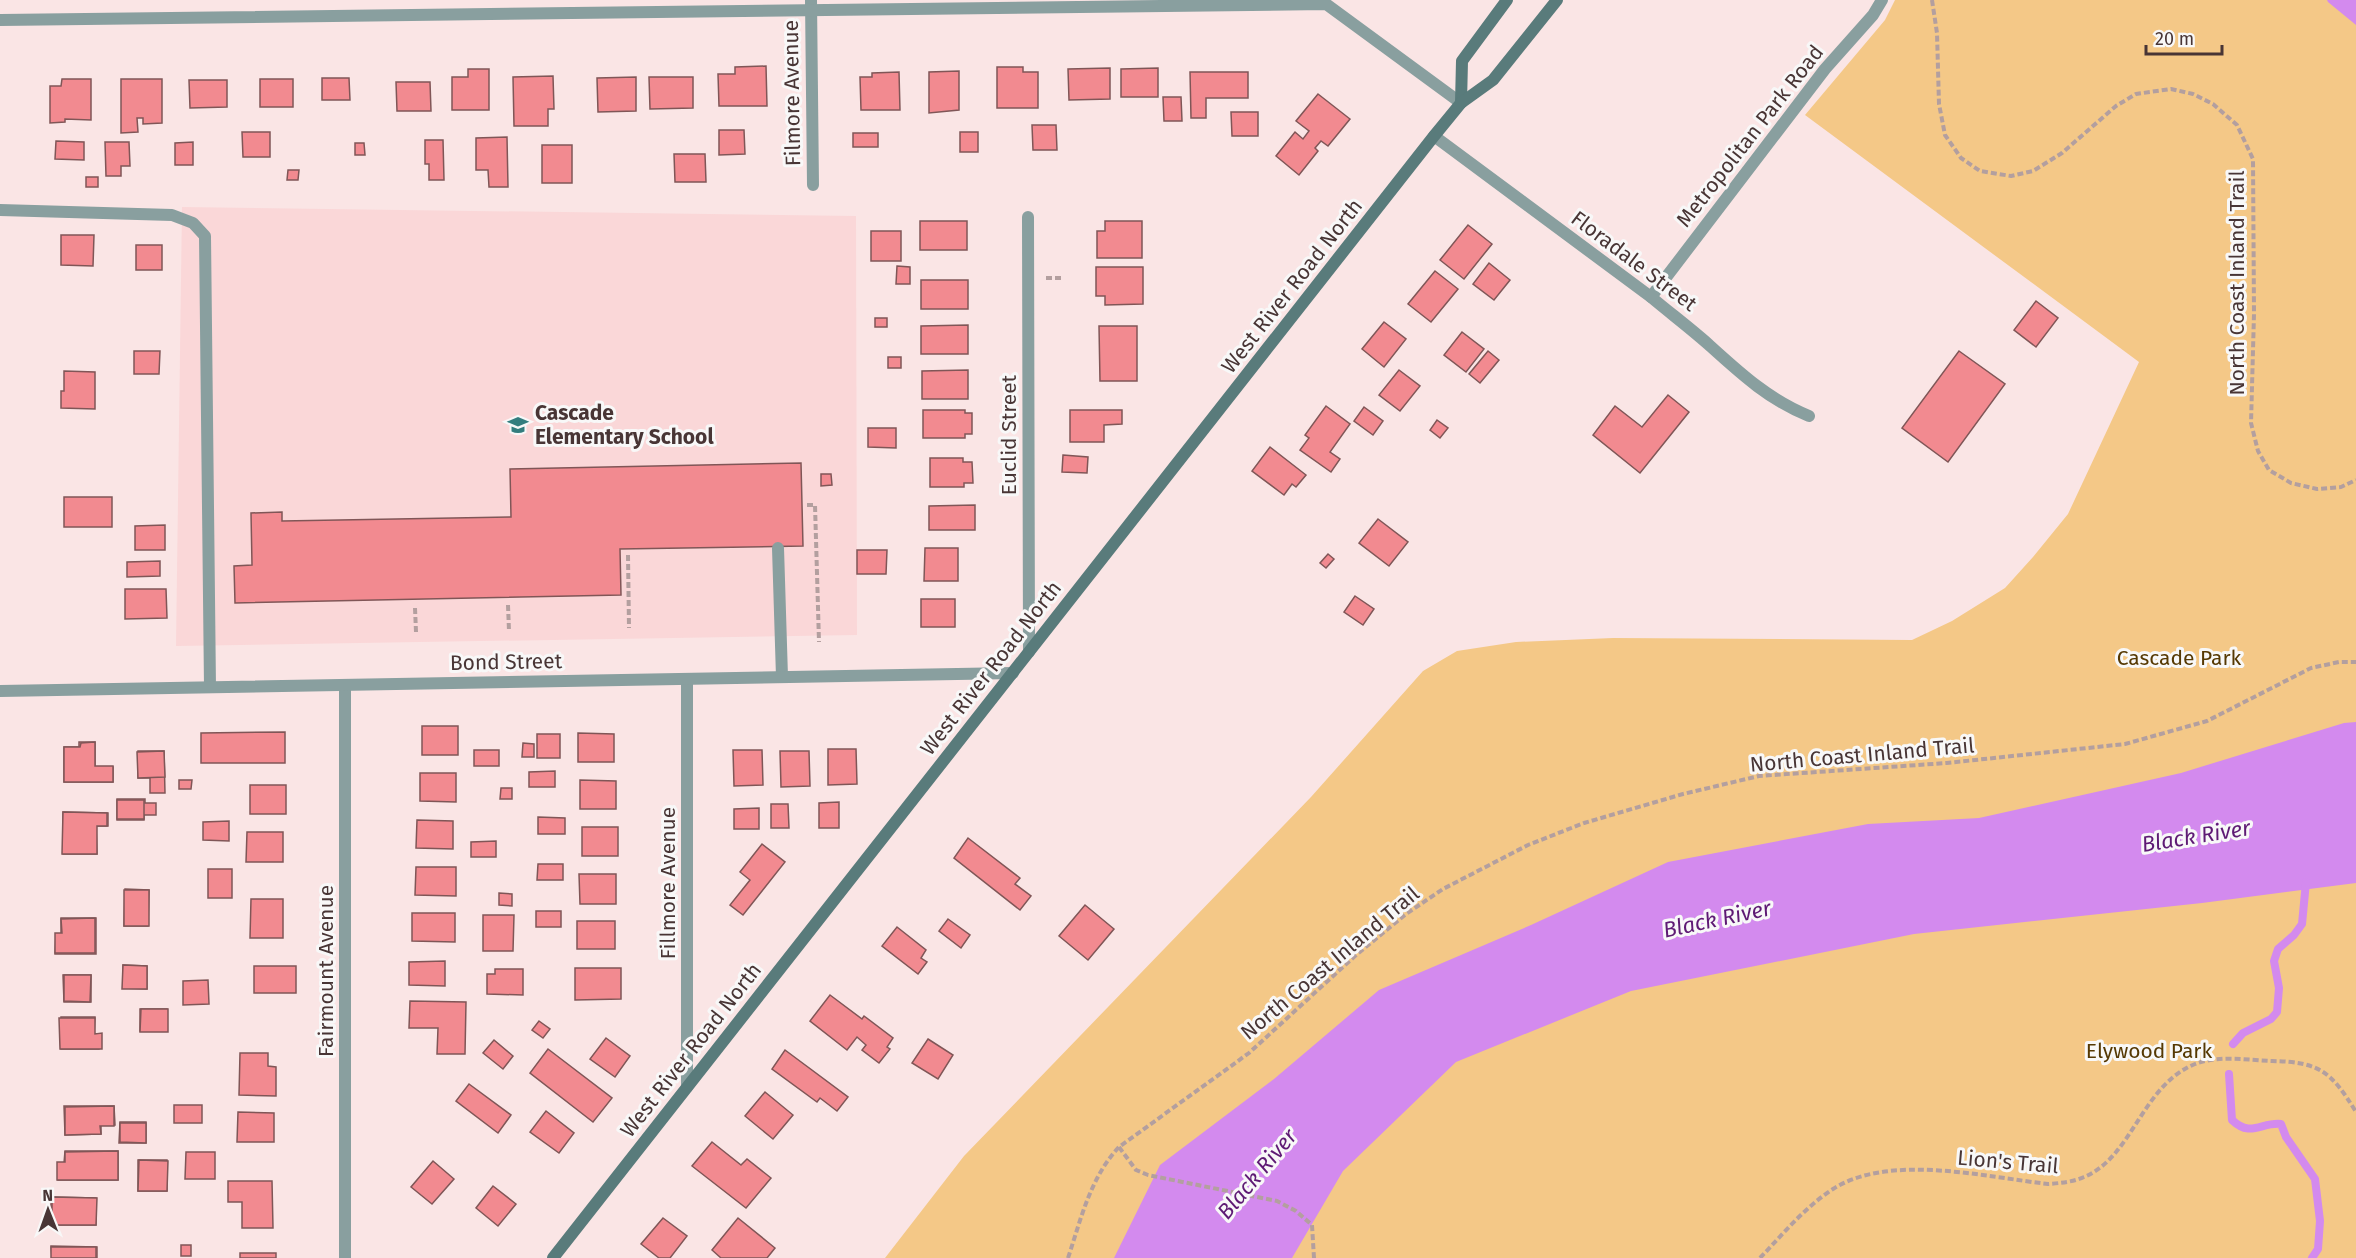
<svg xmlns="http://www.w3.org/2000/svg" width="2356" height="1258" font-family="'Fira Sans',sans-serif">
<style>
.built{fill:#fad7d8}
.green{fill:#f4c887}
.water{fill:#d38aee}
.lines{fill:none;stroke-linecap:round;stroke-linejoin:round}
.stream{stroke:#d38aee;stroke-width:8}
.building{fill:#f28a90;stroke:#805657;stroke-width:1.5}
.path{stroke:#b39f9f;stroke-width:4;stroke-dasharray:6 3;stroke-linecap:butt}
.lane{stroke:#899f9f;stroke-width:12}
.street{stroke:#899f9f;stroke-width:12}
.secondary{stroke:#597b7b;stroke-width:12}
.labels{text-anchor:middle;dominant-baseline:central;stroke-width:6;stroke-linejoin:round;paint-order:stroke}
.street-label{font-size:21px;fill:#483535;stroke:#f8f8f8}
.poi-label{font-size:21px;font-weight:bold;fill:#483535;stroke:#f8f8f8;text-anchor:start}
.park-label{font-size:21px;fill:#563903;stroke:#f8f8f8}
.water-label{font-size:22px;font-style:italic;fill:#5e1a74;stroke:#f8f8f8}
</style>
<rect width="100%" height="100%" fill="#fae5e5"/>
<!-- built -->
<path class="built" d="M182 207 856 216 857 635 176 646Z"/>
<!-- green -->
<path class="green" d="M1895 0H2356V1258H885L964 1156 1311 797 1423 671 1457 651 1516 642 1613 638 1912 640 1952 621 2005 588 2033 557 2068 514 2139 362 1805 115 1885 20Z"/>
<!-- water -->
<g class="water">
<path d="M2327 0H2356V25L2328 2Z"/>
<path d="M2356 722V883L2202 903 1914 934 1631 991 1456 1062 1343 1171 1292 1258H1114L1160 1165 1274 1079 1379 990 1531 925 1668 862 1868 824 1979 818 2181 773 2344 723Z"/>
</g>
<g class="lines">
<!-- stream -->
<g class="stream">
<path d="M2233 1044 2243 1033 2271 1019 2277 1012 2279 988 2274 961 2278 949 2294 935 2302 924 2306 882"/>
<path d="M2229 1074 2232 1120C2251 1138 2261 1122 2281 1124L2286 1137 2315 1179 2320 1221 2318 1249 2312 1258"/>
</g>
</g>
<!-- building -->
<g class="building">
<path d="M766 66 767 106H719L718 74H735V67Z"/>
<path d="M997 67H1023V72H1038V108H997Z"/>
<path d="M1110 68V99L1069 100 1068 69Z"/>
<path d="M1158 68V97H1121V69Z"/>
<path d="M468 69H489V110H452V77H468Z"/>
<path d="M959 71V110L929 113V72Z"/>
<path d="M899 72 900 110H861L860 77H872V73Z"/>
<path d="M1190 72H1248V98H1206V118H1191Z"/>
<path d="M553 76 554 109H548V126H514L513 77Z"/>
<path d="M636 77V111L598 112 597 78Z"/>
<path d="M649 77H693V108L650 109Z"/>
<path d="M322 78H349L350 100H322Z"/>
<path d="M62 79H91V120L65 119V122L50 123V86H61Z"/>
<path d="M121 79H162V123L143 124V118H137L138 132 121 133Z"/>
<rect x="260" y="79" width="33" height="28"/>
<path d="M189 80H227V107L190 108Z"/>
<path d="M396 82H430L431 111H397Z"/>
<path d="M1318 94 1350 119 1328 146 1321 141 1315 148 1318 151 1299 175 1276 156 1295 132 1303 139 1309 131 1296 121Z"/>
<path d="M1163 97H1181L1182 121H1164Z"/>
<path d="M1231 112H1258V136H1232Z"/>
<path d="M1032 125H1056L1057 150H1033Z"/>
<path d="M719 130H744L745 154 719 155Z"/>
<path d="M242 132H270V157H243Z"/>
<rect x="960" y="132" width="18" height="20"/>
<rect x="853" y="133" width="25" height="14"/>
<path d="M507 137 508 187H489L488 170H476V138Z"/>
<path d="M425 140H443L444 180H429V164H425Z"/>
<path d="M56 141 84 142V160L55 159Z"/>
<path d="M105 142H129L130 166H121V176H106Z"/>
<path d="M193 142V165H175V143Z"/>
<path d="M355 143H364L365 155H355Z"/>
<rect x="542" y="145" width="30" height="38"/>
<path d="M674 154H705L706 182H675Z"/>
<path d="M288 170H299L298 180H287Z"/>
<rect x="86" y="177" width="12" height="10"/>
<rect x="920" y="221" width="47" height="29"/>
<path d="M1105 221H1142V258H1097V231H1105Z"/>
<path d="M1468 225 1492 244 1464 279 1440 260Z"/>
<rect x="871" y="231" width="30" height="30"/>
<path d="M61 235H94L93 266 61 265Z"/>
<rect x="136" y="245" width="26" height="25"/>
<path d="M1489 263 1510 280 1494 300 1473 284Z"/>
<path d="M897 266 910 267V284H896Z"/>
<path d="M1096 267H1143V304L1105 305V296H1096Z"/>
<path d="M1435 271 1458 289 1431 322 1408 304Z"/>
<rect x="921" y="280" width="47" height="29"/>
<path d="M2036 301 2058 318 2036 347 2014 330Z"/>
<rect x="875" y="318" width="12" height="9"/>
<path d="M1384 322 1406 339 1384 367 1362 349Z"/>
<path d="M968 325V354H921V326Z"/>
<path d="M1099 326H1137V381H1100Z"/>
<path d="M1462 332 1484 349 1466 372 1444 355Z"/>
<path d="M134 351H160L159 374H134Z"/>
<path d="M1488 351 1499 360 1480 383 1469 374Z"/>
<path d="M1959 351 2005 384 1948 462 1902 428Z"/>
<rect x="888" y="357" width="13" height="11"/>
<path d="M968 370V399H922V371Z"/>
<path d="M1399 370 1420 386 1400 411 1379 395Z"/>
<path d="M64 371 95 372V409L61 408V391H64Z"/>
<path d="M1668 395 1689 412 1640 473 1593 435 1615 406 1642 427Z"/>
<path d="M1326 406 1350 424 1330 452 1340 459 1331 472 1300 450 1309 438 1305 435Z"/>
<path d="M1364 407 1383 421 1373 435 1354 421Z"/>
<path d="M923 410H965V413H972V434H965V438H923Z"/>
<path d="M1070 410H1122V424L1104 425V442H1070Z"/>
<path d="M1437 420 1448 428 1440 438 1430 430Z"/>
<path d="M868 428H896V448L868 447Z"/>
<path d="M1270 447 1306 475 1296 487 1292 484 1284 495 1252 471Z"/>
<path d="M1063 455 1088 457 1087 473 1062 472Z"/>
<path d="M930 458H963V462H972L973 483H964V487H930Z"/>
<path d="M801 463 803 546 620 549 621 595 235 603 234 566 252 565 251 513 282 512V521L511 517 510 469Z"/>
<path d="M821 474H831L832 485 821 486Z"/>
<rect x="64" y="497" width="48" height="30"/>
<path d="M975 505V530H929V506Z"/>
<path d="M1378 519 1408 542 1389 566 1359 543Z"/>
<path d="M165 525V550H135V526Z"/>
<path d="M925 548H958V581H924Z"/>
<path d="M857 550H887L886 574H857Z"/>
<path d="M1328 554 1334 559 1326 568 1320 563Z"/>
<path d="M160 561V576L127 577V562Z"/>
<path d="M125 589H166L167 618 125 619Z"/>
<path d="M1355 596 1374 609 1363 625 1344 612Z"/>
<rect x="921" y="599" width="34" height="28"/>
<rect x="422" y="726" width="36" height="29"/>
<path d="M285 732V763H201V733Z"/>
<path d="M578 733 614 734V762H578Z"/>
<rect x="537" y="734" width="23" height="24"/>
<path d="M79 742H95V767H113V782H64V747H79Z"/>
<path d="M95 742V766H113V782H64V747H80L81 743Z"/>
<path d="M523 743 534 744V757H522Z"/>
<path d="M828 749H856L857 784 828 785Z"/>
<rect x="474" y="750" width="25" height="16"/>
<path d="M733 750H762L763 785 734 786Z"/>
<path d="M138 751H164L165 793H150V778H138Z"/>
<path d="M164 751 165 777 138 778 137 752Z"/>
<path d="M780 751H809L810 786 781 787Z"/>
<path d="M555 771V787H529V772Z"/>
<path d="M420 773H456V802L420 801Z"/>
<path d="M179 780H192L191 789H179Z"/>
<path d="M580 780 616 781V809H580Z"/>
<rect x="250" y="785" width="36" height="29"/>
<path d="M501 788H512V799H500Z"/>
<path d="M117 799H145V803H156V815H144V820H117Z"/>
<rect x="117" y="800" width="27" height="19"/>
<path d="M839 802V828H819V803Z"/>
<path d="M771 804H788L789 828H771Z"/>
<path d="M759 808V829H734V809Z"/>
<path d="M63 812 108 813V826H96L97 854H63Z"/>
<path d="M63 812 107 813V826H97V854H62Z"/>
<path d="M538 817 565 818V834H538Z"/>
<path d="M417 820 453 821V849L416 848Z"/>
<path d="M229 821V841L203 840V822Z"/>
<rect x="582" y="827" width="36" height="29"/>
<path d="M247 832H283V862H246Z"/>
<path d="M968 838 1020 878 1015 884 1031 896 1020 910 954 858Z"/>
<path d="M496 841V857H471V842Z"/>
<path d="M762 844 785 862 743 915 730 905 750 880 740 872Z"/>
<path d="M538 864H563V880H537Z"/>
<path d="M416 867H456V896L415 895Z"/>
<rect x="208" y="869" width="24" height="29"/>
<path d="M579 874H616V904H580Z"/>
<path d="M125 889 149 890 148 926H124Z"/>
<rect x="124" y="890" width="25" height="36"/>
<path d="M499 893 512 894V906L499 905Z"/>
<path d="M251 899H283V938H250Z"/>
<path d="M1085 905 1114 929 1088 960 1059 936Z"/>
<rect x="536" y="911" width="25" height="16"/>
<path d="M412 913H455V942L412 941Z"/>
<path d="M483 915H514L513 951H483Z"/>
<path d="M61 918H96V954H55L56 934H61Z"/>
<path d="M95 918V953H55V933H62L61 919Z"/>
<path d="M948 919 970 935 961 948 939 931Z"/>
<rect x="577" y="921" width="38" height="28"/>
<path d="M897 927 926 950 921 958 927 962 918 974 882 946Z"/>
<path d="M445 961V986L409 985V962Z"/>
<path d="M123 965 147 966V989L123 988Z"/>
<path d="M123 965 147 966V989H122Z"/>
<rect x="254" y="966" width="42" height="27"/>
<path d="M575 968H621V999L575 1000Z"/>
<path d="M495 969H523V995L487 994V974H495Z"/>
<path d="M63 975H91V1002H64Z"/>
<path d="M64 975H91L90 1002 64 1001Z"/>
<path d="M208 980 209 1004 183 1005V981Z"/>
<path d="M830 995 862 1019 864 1016 893 1038 887 1047 890 1049 879 1063 862 1050 866 1045 857 1037 847 1050 810 1021Z"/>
<path d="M410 1001 466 1002 465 1054H437L438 1028H409Z"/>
<path d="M140 1009H167L166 1031H140Z"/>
<path d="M141 1009H168V1032H140Z"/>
<path d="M61 1017H95L94 1034H99V1049H61Z"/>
<path d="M59 1018H95V1034L102 1033V1049H60Z"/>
<path d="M539 1021 550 1029 543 1038 532 1030Z"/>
<path d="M606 1038 630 1056 615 1077 590 1059Z"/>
<path d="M928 1039 953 1055 938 1079 912 1063Z"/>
<path d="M494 1040 513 1056 503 1069 483 1053Z"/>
<path d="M548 1049 612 1098 593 1122 530 1073Z"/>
<path d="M785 1050 848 1097 837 1111 820 1098 817 1102 772 1069Z"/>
<path d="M240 1053H268V1066L276 1067V1096L239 1095Z"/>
<path d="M469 1084 511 1115 498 1133 456 1101Z"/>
<path d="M765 1092 793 1115 773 1139 745 1116Z"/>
<rect x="174" y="1105" width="28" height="18"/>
<path d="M64 1106H114L115 1125H101V1134L65 1135Z"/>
<path d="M114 1106V1126H100L101 1134 65 1135V1107Z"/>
<path d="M546 1111 574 1133 559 1153 530 1132Z"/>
<path d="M238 1112 274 1113V1142H237Z"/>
<path d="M120 1122H146V1143H119Z"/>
<path d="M120 1123H146V1143L120 1142Z"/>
<path d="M712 1142 741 1165 747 1159 771 1178 746 1208 692 1166Z"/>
<path d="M65 1151H118V1180H58V1163H64Z"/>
<path d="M118 1151V1180H57V1162H65V1152Z"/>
<path d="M186 1152H215V1179H185Z"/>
<rect x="138" y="1160" width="29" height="31"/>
<path d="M139 1160 168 1161 167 1191H138Z"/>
<path d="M433 1161 454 1179 432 1204 411 1187Z"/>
<path d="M228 1181H272L273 1228H242V1202H228Z"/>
<path d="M493 1186 516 1204 498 1226 476 1208Z"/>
<path d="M51 1197 96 1198V1225H51Z"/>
<path d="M52 1197 97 1198 96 1225H52Z"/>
<path d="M663 1218 687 1236 670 1258H659L641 1244Z"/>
<path d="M738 1218 775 1248 767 1258H721L712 1250Z"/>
<rect x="181" y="1245" width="10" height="11"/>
<path d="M51 1246 97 1247V1258H52Z"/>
<rect x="51" y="1247" width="45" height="11"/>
<rect x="240" y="1253" width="36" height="5"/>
</g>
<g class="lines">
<!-- path -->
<g class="path">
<path d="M1932 0 1937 33 1939 104 1945 135 1961 158 1980 171 2011 176 2033 171 2062 153 2116 106 2136 94 2171 89 2193 94 2213 104 2237 125 2253 159 2254 314 2251 423 2258 451 2269 470 2291 483 2317 489 2341 487 2356 480"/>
<path d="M1046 278H1061"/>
<path d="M807 505H815L819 642"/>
<path d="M628 555 629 628"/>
<path d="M508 605 509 631"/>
<path d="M415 608 416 632"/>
<path d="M1119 1147 1136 1170 1148 1175 1277 1201 1296 1211 1312 1225 1314 1258"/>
<path d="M1068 1258C1081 1219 1090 1178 1119 1147L1249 1053 1355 956 1406 914 1443 889 1528 845 1584 823 1683 794 1759 776 1947 763 2125 744 2207 721 2311 668 2339 662H2356"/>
<path d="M1760 1258C1783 1234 1805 1207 1833 1189 1889 1153 1985 1177 2048 1184 2061 1183 2073 1182 2084 1177 2133 1157 2141 1086 2195 1064 2218 1055 2247 1060 2272 1061 2319 1062 2331 1071 2356 1112"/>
</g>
<!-- lane -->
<g class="lane">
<path d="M0 210 172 215 193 223 205 236 210 687"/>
<path d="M778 548 782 677"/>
</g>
<!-- street -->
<g class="street">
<path d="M811 0 813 185"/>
<path d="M0 20 1326 4 1461 103"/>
<path d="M1434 136 1651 297C1670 313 1690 328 1708 344 1740 373 1769 400 1809 416"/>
<path d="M1028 217 1029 652"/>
<path d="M1651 297 1825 69 1873 15 1882 0"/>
<path d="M687 679V1087"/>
<path d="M345 685V1258"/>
<path d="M0 691 1013 673"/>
</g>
<!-- secondary -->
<g class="secondary">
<path d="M1461 103 1462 61 1507 0"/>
<path d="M553 1258 1434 136 1461 103 1493 80 1557 0"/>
</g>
</g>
<!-- icons -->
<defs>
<g id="school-bare" transform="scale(1.62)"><path d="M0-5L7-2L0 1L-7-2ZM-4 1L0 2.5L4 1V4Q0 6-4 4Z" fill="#347d7e" stroke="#f8f8f8" stroke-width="2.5" paint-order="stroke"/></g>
</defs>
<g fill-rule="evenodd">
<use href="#school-bare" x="518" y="425"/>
</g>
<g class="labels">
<!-- street labels -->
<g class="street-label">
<text transform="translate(792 93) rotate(-91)">Filmore Avenue</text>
<text transform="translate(1750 136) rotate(-52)">Metropolitan Park Road</text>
<text transform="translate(1634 261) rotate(37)">Floradale Street</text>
<text transform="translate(2237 283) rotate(-90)">North Coast Inland Trail</text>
<text transform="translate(1292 286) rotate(-52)">West River Road North</text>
<text transform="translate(1009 435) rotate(-90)">Euclid Street</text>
<text transform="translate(506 662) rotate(-1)">Bond Street</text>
<text transform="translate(991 668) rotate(-52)">West River Road North</text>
<text transform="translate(1862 755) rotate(-5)">North Coast Inland Trail</text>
<text transform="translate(668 883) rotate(-90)">Fillmore Avenue</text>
<text transform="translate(1330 963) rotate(-40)">North Coast Inland Trail</text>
<text transform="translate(326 971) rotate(-90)">Fairmount Avenue</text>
<text transform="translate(691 1050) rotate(-52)">West River Road North</text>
<text transform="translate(2008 1162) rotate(5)">Lion's Trail</text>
</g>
<!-- poi labels -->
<g class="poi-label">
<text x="535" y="413">Cascade<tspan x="535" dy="24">Elementary School</tspan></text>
</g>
<!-- park labels -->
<g class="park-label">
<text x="2179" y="658">Cascade Park</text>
<text x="2149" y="1051">Elywood Park</text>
</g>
<!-- water labels -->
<g class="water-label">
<text transform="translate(2196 836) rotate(-9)">Black River</text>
<text transform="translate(1717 919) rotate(-12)">Black River</text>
<text transform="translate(1257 1174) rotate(-50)">Black River</text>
</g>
</g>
<!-- north arrow -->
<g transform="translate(48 1210) rotate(359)" stroke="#f8f8f8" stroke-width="4.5" paint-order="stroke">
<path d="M0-4.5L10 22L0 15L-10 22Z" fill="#483535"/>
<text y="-9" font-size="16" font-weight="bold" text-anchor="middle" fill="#483535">N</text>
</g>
<!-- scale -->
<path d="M2146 45v9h76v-9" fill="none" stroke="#483535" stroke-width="3"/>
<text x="2155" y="45" font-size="18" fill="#483535" stroke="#f8f8f8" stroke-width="4.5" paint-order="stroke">20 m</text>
</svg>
